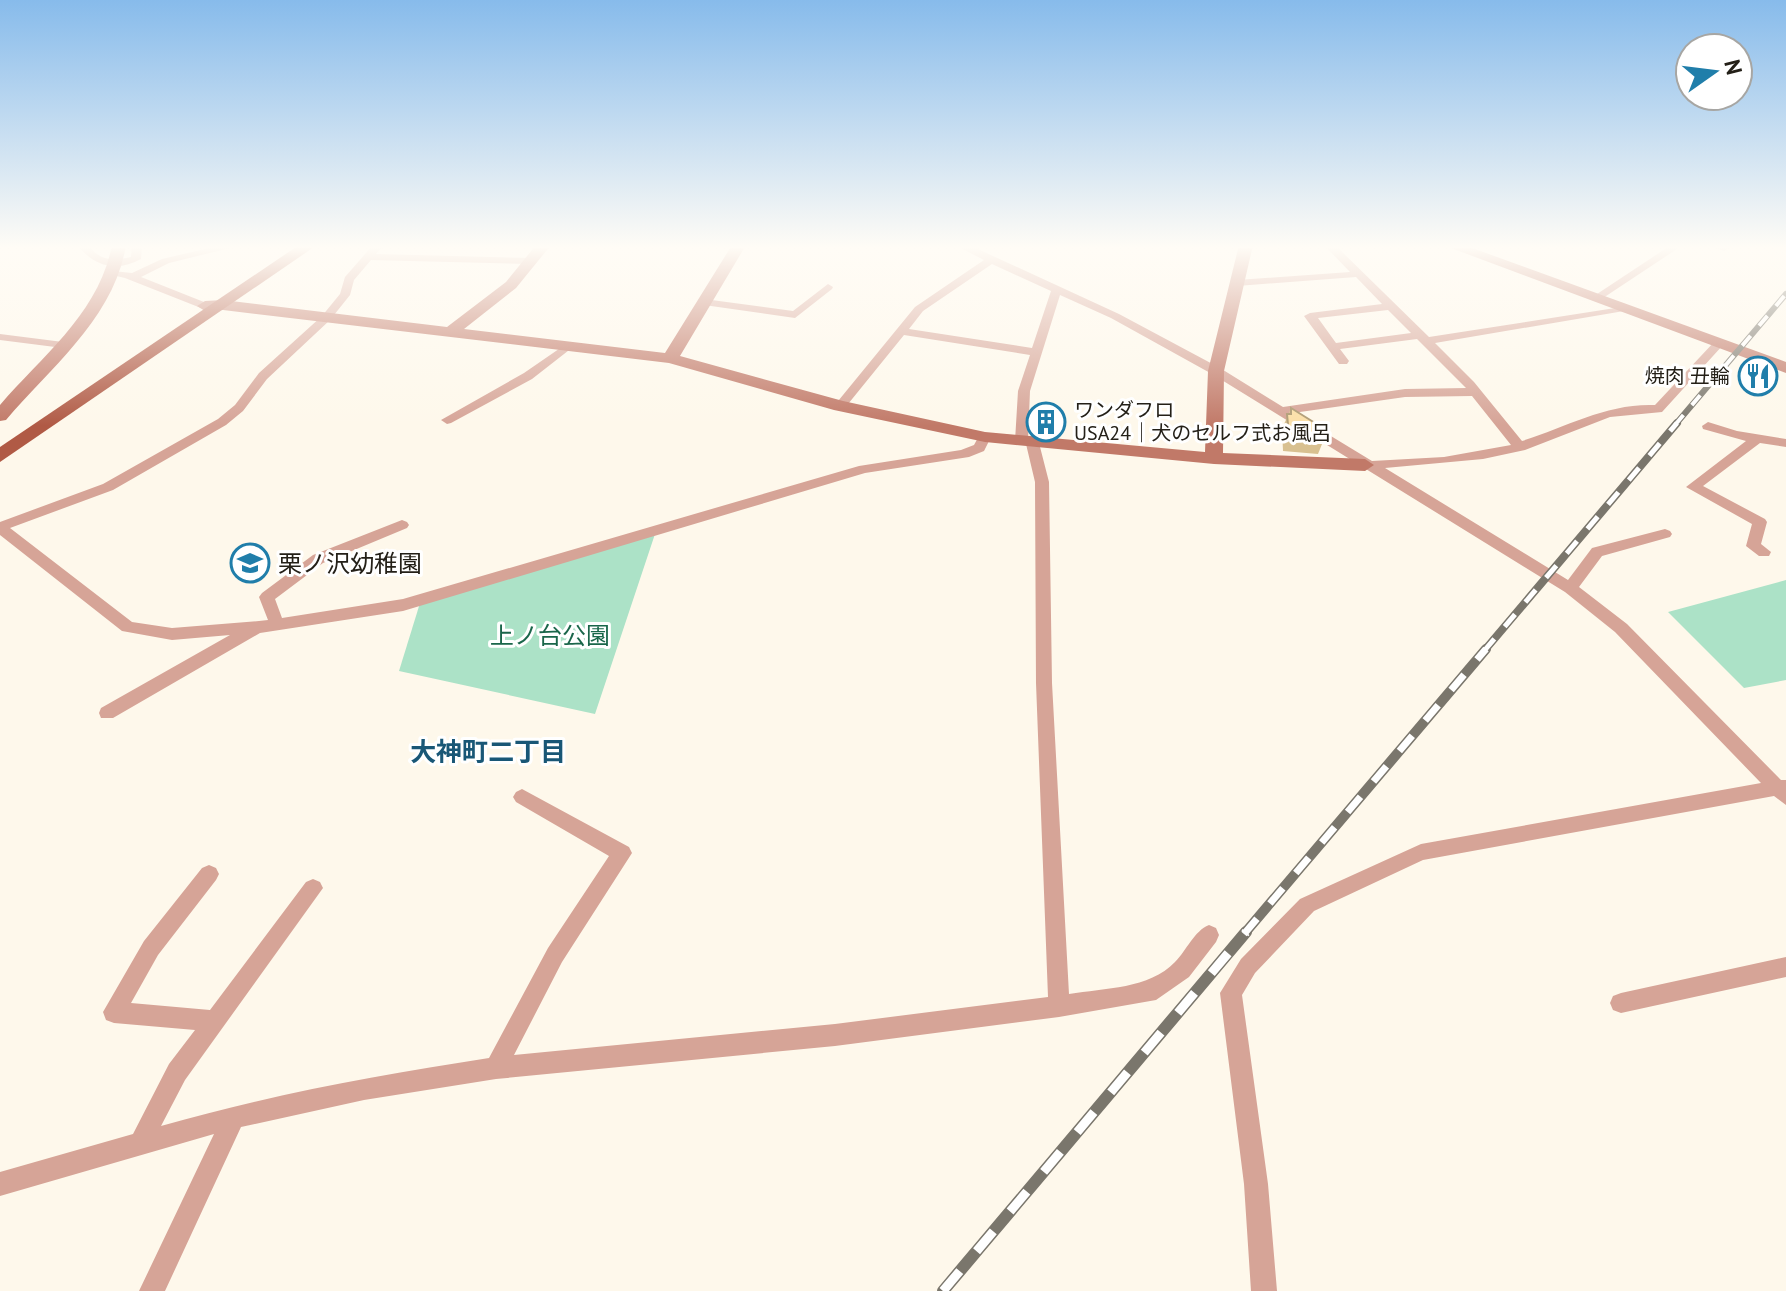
<svg xmlns="http://www.w3.org/2000/svg" width="1786" height="1291" font-family="'PT Sans','Noto Sans JP',sans-serif">
<style>
.green{fill:#ace2c7}
.lines{fill:none;stroke-linecap:round;stroke-linejoin:round}
.street{fill:#d6a497;fill-rule:evenodd}
.secondary{fill:#c17968;fill-rule:evenodd}
.primary{fill:#b05a45;fill-rule:evenodd}
.rail-far3-casing{stroke:#7a766c;stroke-width:6}
.rail-far2-casing{stroke:#7a766c;stroke-width:8}
.rail-far1-casing{stroke:#7a766c;stroke-width:10}
.rail-casing{stroke:#7a766c;stroke-width:12}
.rail-far3{stroke:#fff;stroke-width:4;stroke-dasharray:13;stroke-linecap:butt}
.rail-far2{stroke:#fff;stroke-width:5;stroke-dasharray:16;stroke-linecap:butt}
.rail-far1{stroke:#fff;stroke-width:7;stroke-dasharray:20;stroke-linecap:butt}
.rail{stroke:#fff;stroke-width:9;stroke-dasharray:26;stroke-linecap:butt}
.wall{fill:#d8c090}
.building{fill:#fbdfa7;stroke:#b09c75;stroke-width:2}
.labels{text-anchor:middle;dominant-baseline:central;stroke-width:6;stroke-linejoin:round;paint-order:stroke}
.far-poi-label{font-size:20px;fill:#242018;stroke:#fff;text-anchor:end}
.poi-label{font-size:24px;fill:#242018;stroke:#fff;text-anchor:start}
.park-label{font-size:24px;fill:#1a664a;stroke:#fff}
.neighbourhood-label{font-size:26px;font-weight:bold;fill:#195776;stroke:#fff}
</style>
<rect width="100%" height="100%" fill="#fef8eb"/>
<!-- green -->
<g class="green">
<path d="M655 534 595 714 399 671 420 603Z"/>
<path d="M1786 580V680L1744 688 1668 612Z"/>
</g>
<g class="lines">
<!-- street -->
<g class="street">
<path d="M78 245H88C100 261 112 261 131 257L132 245H142L141 259C118 272 93 267 78 245Z"/>
<path d="M222 245H242L169 263 141 277 209 304V308H201L125 278 108 274 113 271 132 273 162 259Z"/>
<path d="M373 245H384L376 254 531 258 536 261 531 264 371 260 354 280 350 295 330 320 267 379 243 411 226 425 113 490 10 528 132 622 172 628 259 621 268 620 259 597 262 593 313 555 402 520 407 522 409 525 407 528 323 563 275 599 282 618 403 599 859 466 961 450 974 445 980 434H990L991 437 984 451 969 457 865 473 403 611 260 633 113 718H101L99 713 101 708 230 635 172 640 122 631 0 535V522L103 484 218 419 235 405 259 373 322 316 340 294 345 277Z"/>
<path d="M955 245H969L1119 314 1220 368 1283 407 1405 389 1466 388 1417 339 1340 349 1349 361 1347 364H1339L1304 316 1310 313 1382 304 1356 277 1237 286 1232 283 1237 280 1350 272 1324 245H1335L1429 337 1628 306V310L1624 311 1435 343 1474 382 1522 441C1566 427 1607 403 1655 405L1715 341H1723V345L1662 412 1610 417 1525 450 1483 459 1385 468 1568 580 1592 548 1665 529 1670 531 1672 534 1670 537 1602 556 1579 587 1627 624 1781 780H1786V805L1774 796 1423 860 1314 911 1255 973 1242 995 1268 1184 1277 1291H1251L1244 1184 1220 993 1241 959 1300 899 1421 844 1761 783 1615 632 1565 592 1212 374 1111 318 1060 295 1030 391 1028 440H1037L1039 443 1049 482 1052 683 1069 994C1105 988 1149 989 1175 962 1187 950 1194 931 1209 925L1216 928 1219 935 1216 942 1189 977 1156 1000 1059 1017 835 1046 496 1079 364 1100 241 1127 165 1291H139L214 1134 0 1196V1172L133 1134 169 1064 195 1030 114 1023 106 1020 103 1012 144 941 202 868 209 865 216 868 219 874 216 880 158 955 131 1003 210 1010 306 882 313 879 320 882 323 888 185 1080 161 1126C269 1095 378 1075 489 1058L548 948 609 856 516 802 513 797 516 792 522 789 629 847 632 853 562 962 514 1055 835 1024 1048 997 1036 683 1035 482 1026 444 1021 445 1015 441 1018 391 1030 355 904 335 844 409 840 410 834 406 915 307 984 260ZM992 264 1051 291 1032 348 909 329 923 311ZM1388 310 1411 333 1336 343 1318 318ZM1472 396 1511 445 1444 457 1372 461 1293 413 1405 397Z"/>
<path d="M1671 245H1683L1600 300 1591 298Z"/>
<path d="M1710 245H1726L1729 248 1724 251Z"/>
<path d="M828 284 833 287 832 289 795 318 704 305 699 302 704 299 793 311Z"/>
<path d="M0 334 63 342 69 345 63 348 0 340Z"/>
<path d="M569 342 575 345 573 347 532 379 451 423 447 424 441 420 524 373Z"/>
<path d="M1708 422 1737 431 1786 439V447L1760 443 1703 486 1765 519 1767 522 1761 544 1771 552 1769 556H1759L1746 546 1752 524 1686 487 1746 441 1703 429 1702 426Z"/>
<path d="M1786 957V977L1621 1013 1613 1010 1610 1003 1613 996 1621 993Z"/>
</g>
<!-- secondary -->
<g class="secondary">
<path d="M112 245H126C114 318 52 366 6 420L0 421V405C43 355 99 313 112 245Z"/>
<path d="M536 245H551L516 288 464 329 665 353 732 245H746L680 356 843 401 985 432 1205 452 1208 371 1239 245H1253L1224 371 1223 453 1365 459 1374 465 1365 471 1214 464 985 442 834 410 669 363 223 310 205 311 197 306 205 301 223 300 447 327 506 282Z"/>
<path d="M1443 245H1464L1786 362V373Z"/>
</g>
<!-- primary -->
<path class="primary" d="M299 245H317L0 462V447Z"/>
<!-- rail-far3 casing -->
<g class="rail-far3-casing">
<path id="rail-far3" d="M1675 425 1786 294"/>
</g>
<!-- rail-far2 casing -->
<g class="rail-far2-casing">
<path id="rail-far2" d="M1484 651 1677 423"/>
</g>
<!-- rail-far1 casing -->
<g class="rail-far1-casing">
<path id="rail-far1" d="M1244 934 1486 649"/>
</g>
<!-- rail casing -->
<g class="rail-casing">
<path id="rail" d="M943 1291 1246 932"/>
</g>
<!-- rail-far3 -->
<use href="#rail-far3" class="rail-far3"/>
<!-- rail-far2 -->
<use href="#rail-far2" class="rail-far2"/>
<!-- rail-far1 -->
<use href="#rail-far1" class="rail-far1"/>
<!-- rail -->
<use href="#rail" class="rail"/>
</g>
<!-- wall -->
<path class="wall" d="M1291 408 1324 439 1318 454 1283 451 1282 429Z"/>
<!-- building -->
<path class="building" d="M1291 408 1323 428 1324 439 1289 436 1287 414H1291Z"/>
<!-- sky -->
<linearGradient id="sky" x2="0" y2="1"><stop stop-color="#87bbeb"/><stop offset="0.58" stop-color="#fffcf6"/><stop offset="1" stop-color="#fffcf6" stop-opacity="0"/></linearGradient>
<rect width="1786" height="426" fill="url(#sky)"/>
<!-- icons -->
<defs>
<g id="restaurant-ring" transform="scale(2)"><circle r="9.5" fill="#fff" stroke="#207eaa" stroke-width="1.5"/><path d="M-5-6h1v4h1v-4h1v4h1v-4h1v5L-1.5 .5V6h-2V.5L-5-1ZM5-6V6H3V1.5H1.5Q1.5-4 5-6Z" fill="#207eaa"/></g>
<g id="building-ring" transform="scale(2)"><circle r="9.5" fill="#fff" stroke="#207eaa" stroke-width="1.5"/><path d="M-4-6H4V6H1V3H-1V6H-4ZM-2.5-4.3h1.7v1.8h-1.7ZM.8-4.3h1.7v1.8H.8ZM-2.5-1h1.7V.8h-1.7ZM.8-1h1.7V.8H.8Z" fill="#207eaa"/></g>
<g id="school-ring" transform="scale(2)"><circle r="9.5" fill="#fff" stroke="#207eaa" stroke-width="1.5"/><path d="M0-5L7-2L0 1L-7-2ZM-4 1L0 2.5L4 1V4Q0 6-4 4Z" fill="#207eaa"/></g>
</defs>
<g fill-rule="evenodd">
<use href="#restaurant-ring" x="1758" y="376"/>
<use href="#building-ring" x="1046" y="422"/>
<use href="#school-ring" x="250" y="563"/>
</g>
<g class="labels">
<!-- far-poi labels -->
<g class="far-poi-label">
<text x="1730" y="376">焼肉 丑輪</text>
<text x="1074" y="410" text-anchor="start">ワンダフロ<tspan x="1074" dy="23">USA24｜犬のセルフ式お風呂</tspan></text>
</g>
<!-- poi labels -->
<g class="poi-label">
<text x="278" y="563">栗ノ沢幼稚園</text>
</g>
<!-- park labels -->
<g class="park-label">
<text x="550" y="635">上ノ台公園</text>
</g>
<!-- neighbourhood labels -->
<g class="neighbourhood-label">
<text x="488" y="751">大神町二丁目</text>
</g>
</g>
<!-- north arrow -->
<g transform="translate(1714 72) rotate(76)"><circle r="38" fill="#ffffff" stroke="#a7a6a3" stroke-width="2"/>
<path d="M0-6L14 30L0 20L-14 30Z" fill="#207eaa"/>
<text y="-12" font-size="22" font-weight="bold" text-anchor="middle" fill="#242018">N</text>
</g>
</svg>
